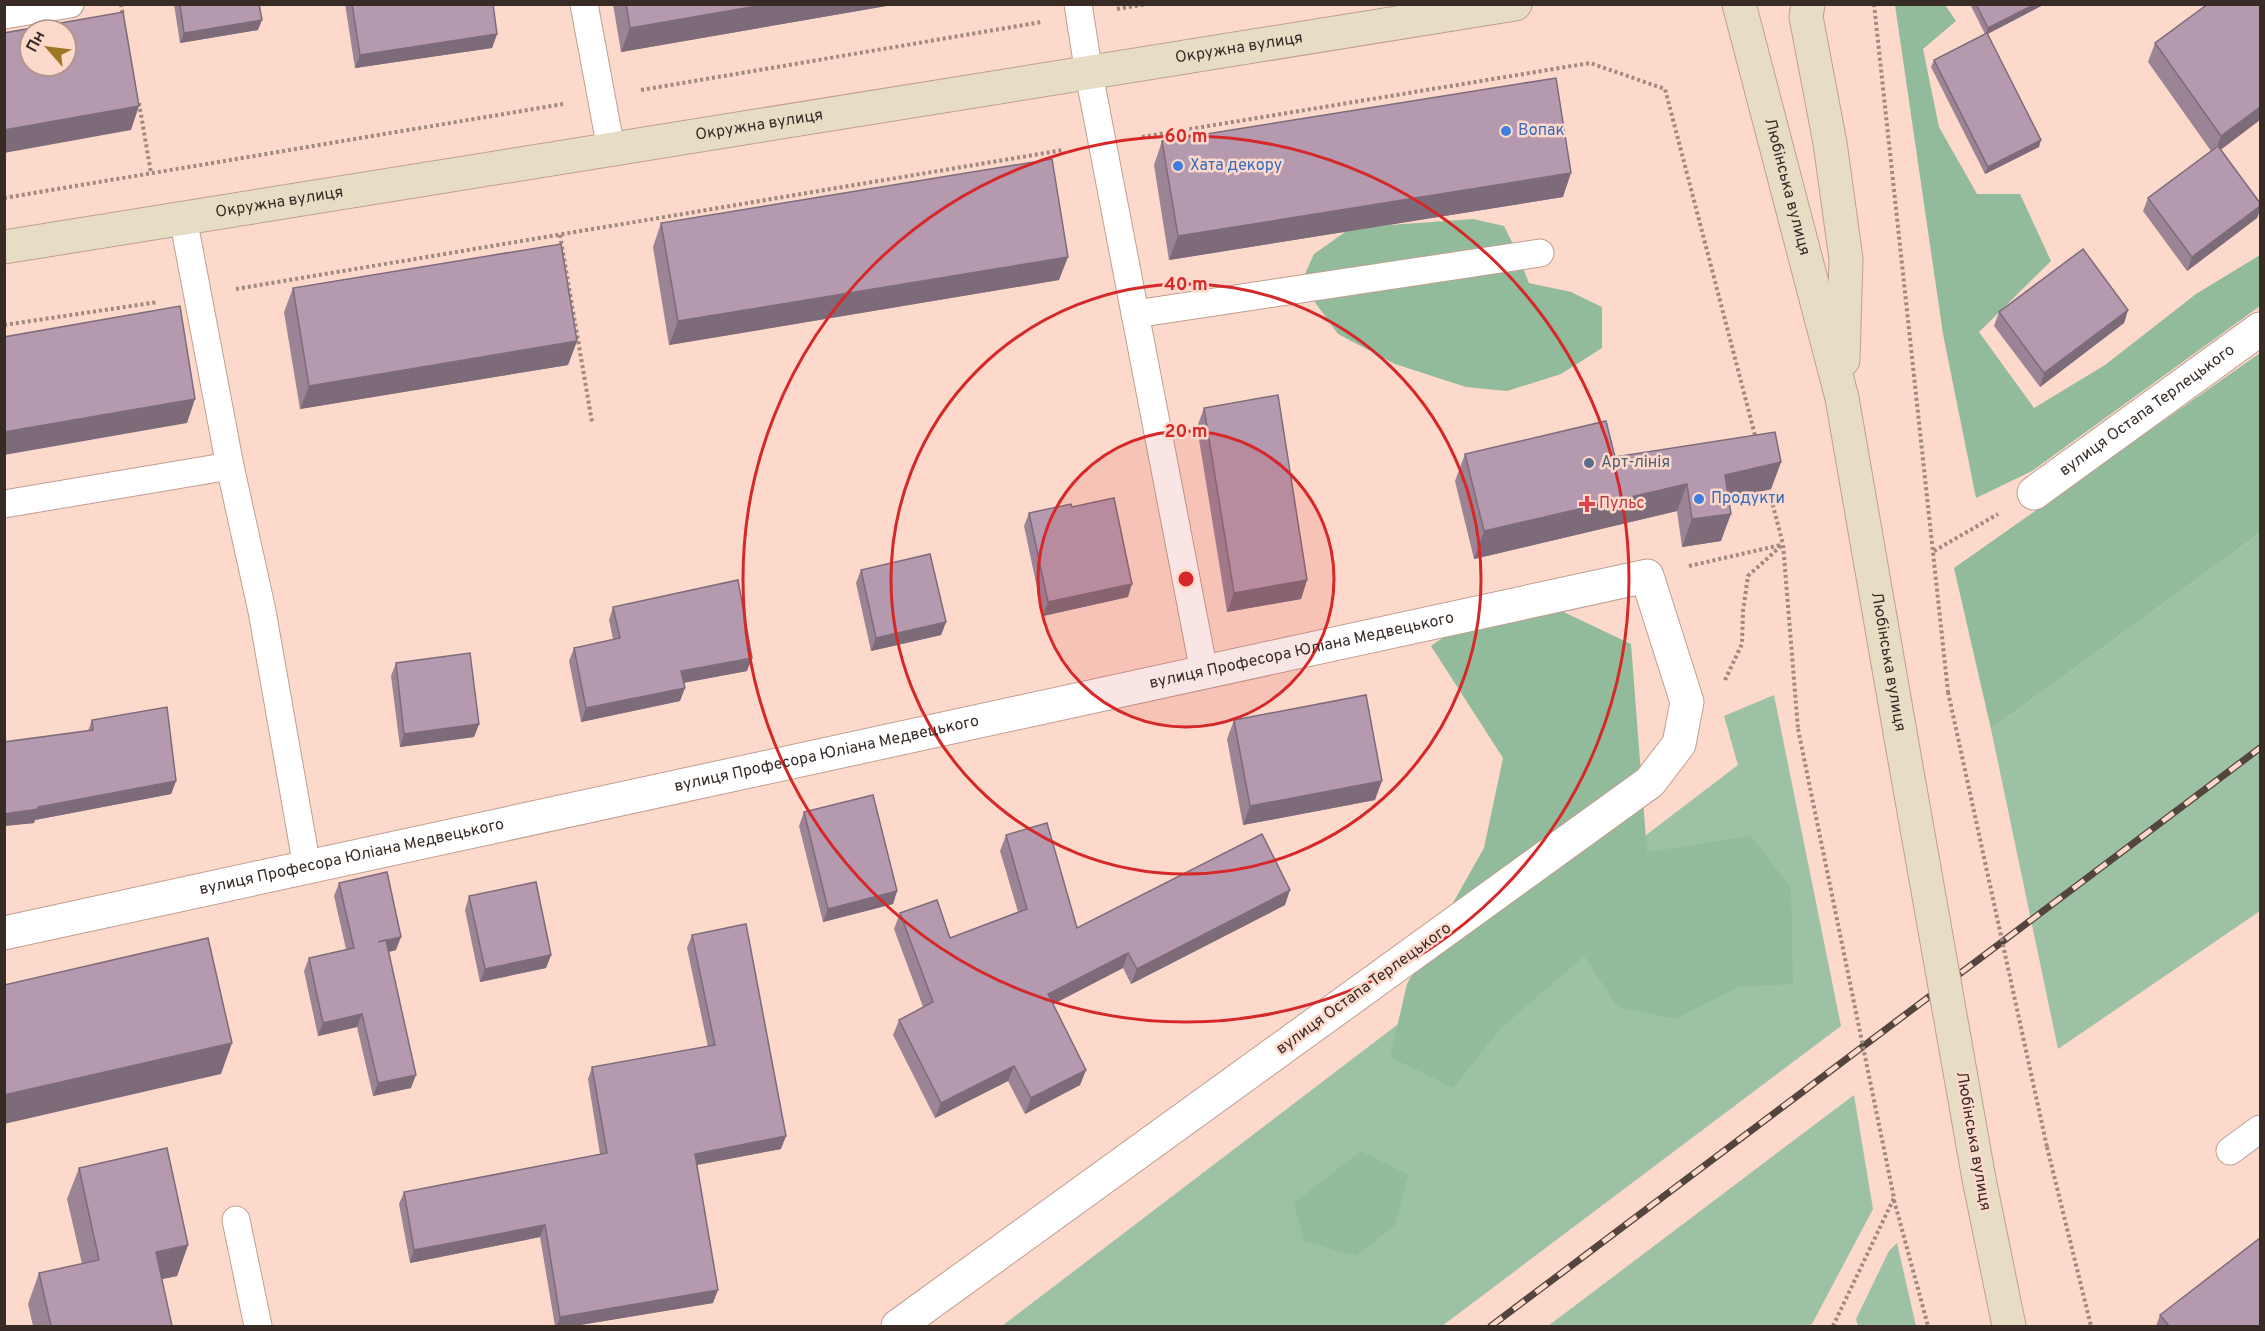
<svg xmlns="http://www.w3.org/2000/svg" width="2265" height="1331" font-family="Overpass,sans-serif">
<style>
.green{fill:#9dc1a5}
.forest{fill:#91bb9a}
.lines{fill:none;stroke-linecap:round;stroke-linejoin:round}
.service-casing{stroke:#c09f92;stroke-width:29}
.minor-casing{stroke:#c09f92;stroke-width:35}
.secondary-casing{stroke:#c09f92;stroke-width:35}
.path{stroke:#a1897f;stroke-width:4;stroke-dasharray:3 3;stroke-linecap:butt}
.service{stroke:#fff;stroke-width:27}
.minor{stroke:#fff;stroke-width:33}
.secondary{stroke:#e7dcc4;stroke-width:33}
.rail-casing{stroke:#54443e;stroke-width:7}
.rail{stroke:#fcd9cb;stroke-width:4.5;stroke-dasharray:14;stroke-linecap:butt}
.secondary-bridge-casing{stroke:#c09f92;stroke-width:35;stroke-linecap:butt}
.path-bridge{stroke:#a1897f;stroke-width:4;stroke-dasharray:3 3;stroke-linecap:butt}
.secondary-bridge{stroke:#e7dcc4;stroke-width:33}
.wall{fill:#9b8496}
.shaded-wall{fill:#7e6b7a}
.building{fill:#b499af;stroke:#7e6b7a;stroke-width:1.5;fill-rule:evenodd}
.ring{fill:none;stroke:#d62828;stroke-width:3}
.shop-dot{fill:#3f7fe0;stroke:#fcd9cb;stroke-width:2}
.service-dot{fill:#5c6f8a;stroke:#fcd9cb;stroke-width:2}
.health-dot{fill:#e0444e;stroke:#fcd9cb;stroke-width:2}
.labels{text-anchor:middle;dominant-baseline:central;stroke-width:5;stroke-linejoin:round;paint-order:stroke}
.street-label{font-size:16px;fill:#382b26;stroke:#fcd9cb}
.shop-label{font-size:16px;fill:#366cbe;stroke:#fcd9cb;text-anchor:start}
.service-label{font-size:16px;fill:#4e5e75;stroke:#fcd9cb;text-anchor:start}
.health-label{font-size:16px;fill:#be3a42;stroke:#fcd9cb;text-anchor:start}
.centre{fill:#d62828;stroke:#fcd9cb;stroke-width:3}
.ring-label{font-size:18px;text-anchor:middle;font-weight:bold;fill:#d62828;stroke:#fcd9cb;stroke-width:5;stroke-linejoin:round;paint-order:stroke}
</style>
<rect width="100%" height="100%" fill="#fcd9cb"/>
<!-- green -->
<g class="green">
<path d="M2260 533V911L2058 1049 1991 729Z"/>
<path d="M1774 695 1841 1026 1442 1326H1002L1738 765 1724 716Z"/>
<path d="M1854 1095 1873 1209 1812 1324 1805 1326H1548Z"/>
<path d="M1897 1243 1916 1326H1858L1856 1319 1889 1251Z"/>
</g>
<!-- forest -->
<g class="forest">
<path d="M1895 5H1945L1956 21 1923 49 1939 127 1977 194H2020L2051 261 1979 332 2034 408 2105 365 2196 294 2260 255V306L2032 471 1976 498 1943 334Z"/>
<path d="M1473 219 1504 226 1514 246 1529 283 1571 292 1602 307V348L1561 374 1507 391 1466 387 1395 364 1338 334 1301 283 1314 254 1348 230 1390 225Z"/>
<path d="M2260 353V533L1991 729 1954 568Z"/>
<path d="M1513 588 1631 644 1647 852 1751 836 1791 888 1793 984 1738 987 1675 1019 1618 1007 1584 956 1500 1029 1453 1088 1390 1057 1407 984 1484 848 1503 758 1431 646Z"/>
<path d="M1361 1151 1408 1175 1395 1225 1356 1256 1304 1241 1294 1203Z"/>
</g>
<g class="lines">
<!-- service casing -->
<g class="service-casing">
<g id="service">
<path d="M584 4 611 149"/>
<path d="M1078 4 1089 74 1204 672"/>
<path d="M4 15 70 4"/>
<path d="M183 218 230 466 262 611 307 867"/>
<path d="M1135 314 1540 253"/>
<path d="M4 504 230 466"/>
<path d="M2230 1151 2260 1129"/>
<path d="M236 1220 258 1326"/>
</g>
</g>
<!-- minor casing -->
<g class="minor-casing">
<g id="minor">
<path id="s1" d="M2034 493 2260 329"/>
<path id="s2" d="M4 933 1647 576 1687 702 1679 744 1650 782 898 1326"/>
</g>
</g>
<!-- secondary casing -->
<g class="secondary-casing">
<g id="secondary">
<path id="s3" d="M1739 4 1842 398 1901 738"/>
<path d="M1808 4 1806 17 1830 143 1846 259 1843 360"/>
<path id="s4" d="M4 247 1515 4"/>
<path d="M1979 1179 2009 1326"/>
</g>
</g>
<!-- path -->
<g class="path">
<path d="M121 4 123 16"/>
<path d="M1874 4 1948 692"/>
<path d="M1117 9 1146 4"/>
<path d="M641 90 1042 22"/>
<path d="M139 103 151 173"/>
<path d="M1142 137 1590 63 1665 89 1756 439"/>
<path d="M4 198 563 104"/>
<path d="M560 235 592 422"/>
<path d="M236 289 1063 150"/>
<path d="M4 325 158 302"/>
<path d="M1768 487 1783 544 1798 729"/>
<path d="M1934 551 1998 514"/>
<path d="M1689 566 1781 545"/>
<path d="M1725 680 1742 644 1743 611 1748 576 1782 545"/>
<path d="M2047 1147 2091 1326"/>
<path d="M1894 1200 1928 1326"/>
<path d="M1833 1326 1894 1198"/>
</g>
<!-- service -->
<use href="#service" class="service"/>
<!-- minor -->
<use href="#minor" class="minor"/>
<!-- secondary -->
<use href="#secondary" class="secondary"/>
<!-- rail casing -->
<g class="rail-casing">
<path id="rail" d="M1491 1326 2260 748"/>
</g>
<!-- rail -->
<use href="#rail" class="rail"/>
<!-- secondary-bridge casing -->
<g class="secondary-bridge-casing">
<path id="secondary-bridge" d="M1901 738 1979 1179"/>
</g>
<!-- path-bridge -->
<g class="path-bridge">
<path d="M1948 692 2047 1147"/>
<path d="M1798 729 1894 1198"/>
</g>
<!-- secondary-bridge -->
<use href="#secondary-bridge" class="secondary-bridge"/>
</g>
<!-- wall -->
<g class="wall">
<path d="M174 4H259L258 30 180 43Z"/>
<path d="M345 4H493L497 34 492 48 355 68Z"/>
<path d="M613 4H898L621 52Z"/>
<path d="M1970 4H2045L1988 34 2039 147 1985 174 1931 67 1934 60 1985 34Z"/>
<path d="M2260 4 2221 150 2260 203V210L2257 218 2187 271 2143 211 2148 198 2211 151 2148 62 2155 43Z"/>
<path d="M1162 141 1563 197 1169 260 1154 165Z"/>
<path d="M661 223 1059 280 669 345 653 247Z"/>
<path d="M293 288 577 341 568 365 300 409 284 312Z"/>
<path d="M2128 310 2124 323 2040 387 1994 326 1999 312Z"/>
<path d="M1204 408 1307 580 1301 599 1227 612 1197 427Z"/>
<path d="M1465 454 1615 457 1781 462 1771 489 1729 499 1721 541 1682 547 1677 511 1474 559 1455 481Z"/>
<path d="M1072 507 1128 597 1043 616 1024 526 1029 513Z"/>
<path d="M861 570 946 622 941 635 871 651 856 583Z"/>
<path d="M613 607 747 671 684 683 680 701 581 722 569 661 574 648 613 639 609 620Z"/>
<path d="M396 663 479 724 474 737 400 747 391 676Z"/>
<path d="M92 720 176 781 171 794 35 820 34 823 4 826V742L88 731Z"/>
<path d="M1234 720 1375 800 1243 825 1227 739Z"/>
<path d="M804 812 897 891 893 904 823 922 799 826Z"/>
<path d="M1006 835 1077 928 1285 905 1131 984 1123 968 1053 1004 1086 1070 1080 1085 1025 1114 1008 1081 935 1118 893 1035 899 1020 923 1007 894 929 900 913 950 938 1018 912 1000 851Z"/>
<path d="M339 883 396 950 388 952 411 1088 373 1096 357 1027 318 1036 304 971 309 958 346 949 334 896Z"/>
<path d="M469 896 551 955 546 968 480 982 465 910Z"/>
<path d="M692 935 781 1149 697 1165 713 1303 574 1326H555L540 1237 410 1263 399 1204 404 1192 600 1154 588 1079 592 1067 708 1047 687 948Z"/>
<path d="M79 1168 188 1245 177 1276 161 1279 172 1326H33L28 1304 39 1273 82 1264 67 1199Z"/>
<path d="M2160 1315 2260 1326H2156Z"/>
</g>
<!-- shaded-wall -->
<g class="shaded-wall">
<path d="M768 4H898L621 52 630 28Z"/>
<path d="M2035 4H2045L1985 35 1988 28Z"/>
<path d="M262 20 258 30 180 43 184 33Z"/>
<path d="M497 34 492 48 355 68 360 55Z"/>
<path d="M139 106 131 130 4 153V130Z"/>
<path d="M2260 107V120L2214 155 2221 136Z"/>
<path d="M2041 140 2039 147 1985 174 1988 167Z"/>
<path d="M1571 173 1563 197 1169 260 1178 236Z"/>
<path d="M2260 206V210L2257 218 2187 271 2192 257Z"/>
<path d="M1068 257 1059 280 669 345 678 321Z"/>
<path d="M2128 310 2124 323 2040 387 2044 373Z"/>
<path d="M577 341 568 365 300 409 309 386Z"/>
<path d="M195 399 187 423 4 455V432Z"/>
<path d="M1781 462 1771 489 1716 502 1725 475Z"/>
<path d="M1687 484 1677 511 1474 559 1484 531Z"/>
<path d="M1731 514 1721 541 1682 547 1692 519Z"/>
<path d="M1307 580 1301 599 1227 612 1234 593Z"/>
<path d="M1132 584 1128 597 1043 616 1048 602Z"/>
<path d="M946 622 941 635 871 651 876 638Z"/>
<path d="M752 658 747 671 676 684 681 671Z"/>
<path d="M685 688 680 701 581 722 586 708Z"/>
<path d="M479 724 474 737 400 747 404 734Z"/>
<path d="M176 781 171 794 35 820 34 823 4 826V814Z"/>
<path d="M1382 781 1375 800 1243 825 1250 806Z"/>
<path d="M1290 890 1285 905 1131 984 1137 969Z"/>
<path d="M897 891 893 904 823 922 828 909Z"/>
<path d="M401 937 396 950 373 956 378 942Z"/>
<path d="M1128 953 1123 968 1042 1010 1048 994Z"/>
<path d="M551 955 546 968 480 982 485 969Z"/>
<path d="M362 1014 357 1027 318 1036 323 1023Z"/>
<path d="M232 1043 221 1074 4 1124V1095Z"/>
<path d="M1014 1066 1008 1081 935 1118 941 1103Z"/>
<path d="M1086 1070 1080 1085 1025 1114 1031 1098Z"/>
<path d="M416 1075 411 1088 373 1096 378 1083Z"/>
<path d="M786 1136 781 1149 691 1166 695 1154Z"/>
<path d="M545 1225 540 1237 410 1263 414 1250Z"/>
<path d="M188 1245 177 1276 144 1283 156 1252Z"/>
<path d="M718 1290 713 1303 574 1326H557L560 1317Z"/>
</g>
<!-- building -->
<g class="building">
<path d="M180 4H259L262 20 184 33Z"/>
<path d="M352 4H493L497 34 360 55Z"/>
<path d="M626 4H768L630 28Z"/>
<path d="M1976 4H2035L1988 28Z"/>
<path d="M2208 4H2260V107L2221 136 2155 43Z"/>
<path d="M123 12 139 106 4 130V33ZM30 30H66V66H30Z"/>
<path d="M1987 33 2041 140 1988 167 1934 60Z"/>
<path d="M1556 78 1571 173 1178 236 1162 141Z"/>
<path d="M2218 146 2260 203V206L2192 257 2148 198Z"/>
<path d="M1052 159 1068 257 678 321 661 223Z"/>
<path d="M561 244 577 341 309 386 293 288Z"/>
<path d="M2083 249 2128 310 2044 373 1999 312Z"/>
<path d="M180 306 195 399 4 432V337Z"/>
<path d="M1278 395 1307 580 1234 593 1204 408Z"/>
<path d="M1606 421 1615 457 1775 432 1781 462 1725 475 1731 514 1692 519 1687 484 1484 531 1465 454Z"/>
<path d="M1114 498 1132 584 1048 602 1029 513 1071 504 1072 507Z"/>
<path d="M930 554 946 622 876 638 861 570Z"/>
<path d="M738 580 752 658 681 671 685 688 586 708 574 648 620 638 613 607Z"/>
<path d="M470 653 479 724 404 734 396 663Z"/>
<path d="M1366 695 1382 781 1250 806 1234 720Z"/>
<path d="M167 707 176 781 38 807 39 809 4 814V742L93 730 92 720Z"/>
<path d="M873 795 897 891 828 909 804 812Z"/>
<path d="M1047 823 1077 928 1262 834 1290 890 1137 969 1128 953 1048 994 1086 1070 1031 1098 1014 1066 941 1103 899 1020 933 1002 900 913 937 900 950 938 1027 909 1006 835Z"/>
<path d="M387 872 401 937 378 942 386 940 416 1075 378 1083 362 1014 323 1023 309 958 354 948 339 883Z"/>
<path d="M536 882 551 955 485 969 469 896Z"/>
<path d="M746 924 786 1136 695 1154 718 1290 560 1317 545 1225 414 1250 404 1192 607 1153 592 1067 715 1045 692 935Z"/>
<path d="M208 938 232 1043 4 1095V985Z"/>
<path d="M167 1148 188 1245 156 1252 172 1326H51L39 1273 99 1260 79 1168Z"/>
<path d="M2260 1238V1326H2169L2160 1315Z"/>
</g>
<!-- distance rings -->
<circle cx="1186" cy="579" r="148" fill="#d62828" fill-opacity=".12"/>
<g class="ring">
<circle cx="1186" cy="579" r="148"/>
<circle cx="1186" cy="579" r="295"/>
<circle cx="1186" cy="579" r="443"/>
</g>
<!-- markers -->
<g class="shop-dot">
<circle cx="1506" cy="131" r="6"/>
<circle cx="1178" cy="166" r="6"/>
<circle cx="1699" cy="499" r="6"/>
</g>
<circle class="service-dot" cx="1589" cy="463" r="6"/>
<path class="health-dot" d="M1584 495h6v6h6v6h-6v6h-6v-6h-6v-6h6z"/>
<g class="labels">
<!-- street labels -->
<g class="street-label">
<text stroke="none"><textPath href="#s4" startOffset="1251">Окружна вулиця</textPath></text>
<text stroke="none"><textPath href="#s4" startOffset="765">Окружна вулиця</textPath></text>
<text stroke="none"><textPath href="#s3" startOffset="189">Любінська вулиця</textPath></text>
<text stroke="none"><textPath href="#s4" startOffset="279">Окружна вулиця</textPath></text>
<text stroke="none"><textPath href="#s1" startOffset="140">вулиця Остапа Терлецького</textPath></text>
<text stroke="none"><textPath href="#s2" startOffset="1328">вулиця Професора Юліана Медвецького</textPath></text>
<text stroke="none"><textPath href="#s3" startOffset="675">Любінська вулиця</textPath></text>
<text stroke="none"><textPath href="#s2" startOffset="842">вулиця Професора Юліана Медвецького</textPath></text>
<text stroke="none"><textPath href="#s2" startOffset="356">вулиця Професора Юліана Медвецького</textPath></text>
<text transform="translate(1364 989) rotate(-36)">вулиця Остапа Терлецького</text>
<text transform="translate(1973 1141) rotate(80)">Любінська вулиця</text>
</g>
<!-- shop labels -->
<g class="shop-label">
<text x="1518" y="131">Вопак</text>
<text x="1190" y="166">Хата декору</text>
<text x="1711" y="499">Продукти</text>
</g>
<!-- service labels -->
<g class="service-label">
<text x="1601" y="463">Арт-лінія</text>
</g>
<!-- health labels -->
<g class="health-label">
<text x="1599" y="504">Пульс</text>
</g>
</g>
<circle cx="1186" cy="579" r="9" class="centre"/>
<g class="ring-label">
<text x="1186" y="142">60 m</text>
<text x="1186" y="290">40 m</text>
<text x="1186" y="437">20 m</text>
</g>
<!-- border -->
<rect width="2265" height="1331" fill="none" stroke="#382b26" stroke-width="12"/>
<!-- north arrow -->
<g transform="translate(48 48) rotate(298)"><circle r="28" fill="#fcd9cb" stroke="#ae9389" stroke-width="1.5"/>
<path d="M0-4.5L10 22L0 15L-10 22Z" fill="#9f7624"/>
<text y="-9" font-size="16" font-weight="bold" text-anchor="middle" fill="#382b26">Пн</text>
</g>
</svg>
